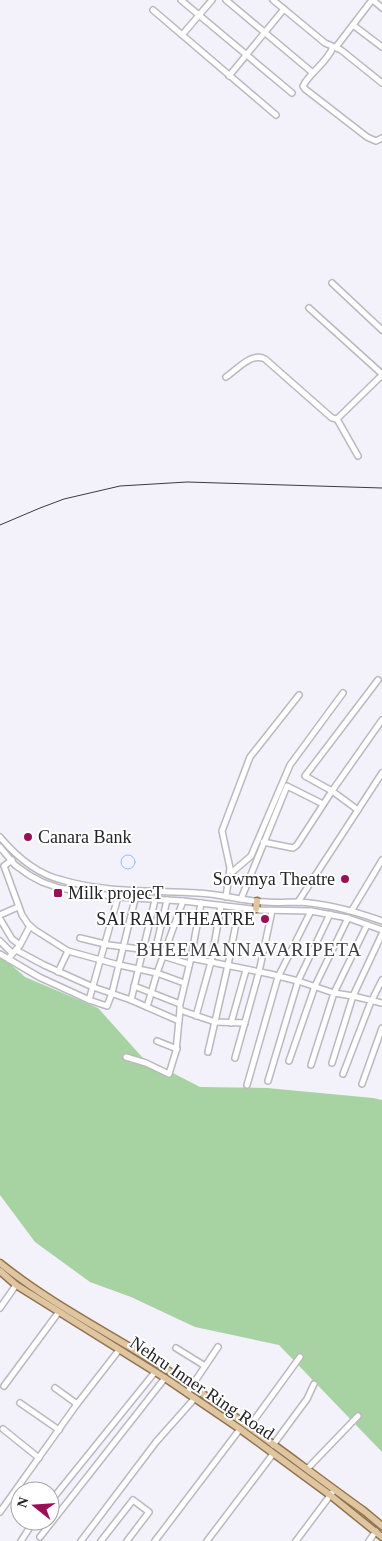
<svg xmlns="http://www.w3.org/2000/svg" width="382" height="1541" font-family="'Times New Roman',serif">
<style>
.green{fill:#a7d2a1}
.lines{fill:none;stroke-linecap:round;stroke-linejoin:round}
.stream{stroke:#91bdfd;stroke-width:1}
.minor-casing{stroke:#bab8c1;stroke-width:8}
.major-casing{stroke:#91744d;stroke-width:9}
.minor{stroke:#fff;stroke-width:5}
.major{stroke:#e0c5a1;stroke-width:6}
.rail{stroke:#3c3b3f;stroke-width:1}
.poi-dot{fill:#9e0d57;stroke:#fff;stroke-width:2}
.labels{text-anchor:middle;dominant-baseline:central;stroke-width:4;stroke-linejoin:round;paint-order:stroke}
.poi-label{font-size:18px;fill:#242327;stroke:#fff;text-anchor:start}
.street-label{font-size:18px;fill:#242327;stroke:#fff}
.neighbourhood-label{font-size:19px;letter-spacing:1px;fill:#403e45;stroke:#fff}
</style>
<rect width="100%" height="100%" fill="#f3f1fa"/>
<!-- green -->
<path class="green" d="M0 955 25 977 98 1008 142 1057 200 1087 267 1088 373 1098 382 1100V1452L279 1345 195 1327 131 1297 90 1282 35 1242 0 1195Z"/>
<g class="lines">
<!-- stream -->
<circle class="stream" cx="128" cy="862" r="7"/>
<!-- minor casing -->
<g class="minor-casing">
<g id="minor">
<path d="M181 0 292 93"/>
<path d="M226 0 313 73"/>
<path d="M273 0 325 43 341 50 382 83"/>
<path d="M373 0 382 8"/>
<path d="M153 10 276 115"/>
<path d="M353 25 382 47"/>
<path d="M182 35 212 0"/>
<path d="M333 47C327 63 310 72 303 86L305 89 367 137 376 141 382 138"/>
<path d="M336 47 372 0"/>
<path d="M229 76 284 9"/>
<path d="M332 283 382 330"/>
<path d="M309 308 382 374"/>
<path d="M226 377C238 369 251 352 265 359L332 418 337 419 382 375"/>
<path d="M337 419 358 456"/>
<path d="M358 810 332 791 382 720"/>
<path d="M0 837C16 856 37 874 62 880 105 893 154 890 198 893 221 894 243 901 266 902 276 903 287 902 297 902 326 903 354 911 382 921"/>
<path d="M263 842 293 848 297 845 332 791 305 776 378 680"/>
<path d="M0 847 15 865 29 875 42 882 59 888 118 897 183 901 261 910 311 911 348 918 382 930"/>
<path d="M12 860 4 866 22 915 28 924 35 930 68 951 119 965 157 973 184 983"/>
<path d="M230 874 251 856 290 765 343 693"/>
<path d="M226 897 230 868 222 831 250 757 299 695"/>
<path d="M241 899 287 786 323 804"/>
<path d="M298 902 382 773"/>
<path d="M352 910 382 860"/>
<path d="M0 915 18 907"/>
<path d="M0 919 12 939 20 945"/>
<path d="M80 938 109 945 155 951 163 956 189 964"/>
<path d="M0 941 12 953"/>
<path d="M16 950 44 965 93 987 131 1000 179 1021"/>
<path d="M155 951 167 900"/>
<path d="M0 954 39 977 89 1000 107 1006 112 993 135 899"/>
<path d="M191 958 270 974 298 981 334 993 353 996 382 1003"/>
<path d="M8 959 20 945 30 926"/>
<path d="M58 972 68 951"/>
<path d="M134 986 180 1004 191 958 201 903"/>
<path d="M89 1000 118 897"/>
<path d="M131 1000 155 900"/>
<path d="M147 1007 157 973 183 901"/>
<path d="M180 1007V1010L215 1022 245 1023"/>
<path d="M196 1016 211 962 221 906"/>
<path d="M231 1023 246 970"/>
<path d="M157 1041 177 1049"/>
<path d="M208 1052 228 965 239 908"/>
<path d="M126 1057 146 1063 169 1074 176 1051 180 1010"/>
<path d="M235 1058 259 972 272 911"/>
<path d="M289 1061 315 986 348 918"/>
<path d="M332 1063 353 996 382 934"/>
<path d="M311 1065 334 993 367 925"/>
<path d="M343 1074 370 1004 382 980"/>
<path d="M268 1081 298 981 330 914"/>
<path d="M362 1084 382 1028"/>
<path d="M247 1085 278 977 311 911"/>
<path d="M0 1308 16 1285"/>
<path d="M176 1348 205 1366"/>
<path d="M4 1386 58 1313"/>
<path d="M55 1388 77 1404"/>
<path d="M187 1393 218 1347"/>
<path d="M20 1403 59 1430"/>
<path d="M249 1427 300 1357"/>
<path d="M3 1429 39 1458"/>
<path d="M273 1445 307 1399 314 1384"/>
<path d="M307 1469 358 1416"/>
<path d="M50 1502 155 1372"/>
<path d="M0 1512 77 1404 119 1350"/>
<path d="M40 1537 165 1378"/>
<path d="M21 1541 34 1521"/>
<path d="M81 1541 156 1442 195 1398"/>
<path d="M101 1541 133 1500 149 1512 127 1541"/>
<path d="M155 1541 240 1429"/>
<path d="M207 1541 273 1454"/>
<path d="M296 1541 332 1493"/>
<path d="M369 1541 376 1531"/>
</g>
</g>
<!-- major casing -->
<g class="major-casing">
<g id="major">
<path d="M256 909 257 901"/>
<path d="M0 1263C52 1305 113 1335 169 1371 236 1415 299 1464 364 1511L382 1526"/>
<path d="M0 1271 16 1285 165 1378 240 1429 330 1495 382 1537"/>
</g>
</g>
<!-- minor -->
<use href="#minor" class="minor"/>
<!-- major -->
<use href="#major" class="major"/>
<!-- rail -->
<path class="rail" d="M0 525 40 508 64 499 120 486 187 482 382 488"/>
</g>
<!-- markers -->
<g class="poi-dot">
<circle cx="28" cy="837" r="5"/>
<circle cx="345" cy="879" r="5"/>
<rect x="53" y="888" width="10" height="10" rx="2.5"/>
<circle cx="265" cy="919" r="5"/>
</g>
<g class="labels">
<!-- poi labels -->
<g class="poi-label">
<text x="38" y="837">Canara Bank</text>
<text x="335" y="879" text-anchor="end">Sowmya Theatre</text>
<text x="68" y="893">Milk projecT</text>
<text x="255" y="919" text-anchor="end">SAI RAM THEATRE</text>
</g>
<!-- street labels -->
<g class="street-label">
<text transform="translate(202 1388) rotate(34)">Nehru Inner Ring Road</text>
</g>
<!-- neighbourhood labels -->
<g class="neighbourhood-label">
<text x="249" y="949">BHEEMANNAVARIPETA</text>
</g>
</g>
<!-- north arrow -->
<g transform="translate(35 1506) rotate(287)"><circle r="24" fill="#ffffff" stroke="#a7a7a9"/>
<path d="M0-4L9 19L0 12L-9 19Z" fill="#9e0d57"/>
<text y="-8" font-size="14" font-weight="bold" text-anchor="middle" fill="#242327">N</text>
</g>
</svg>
